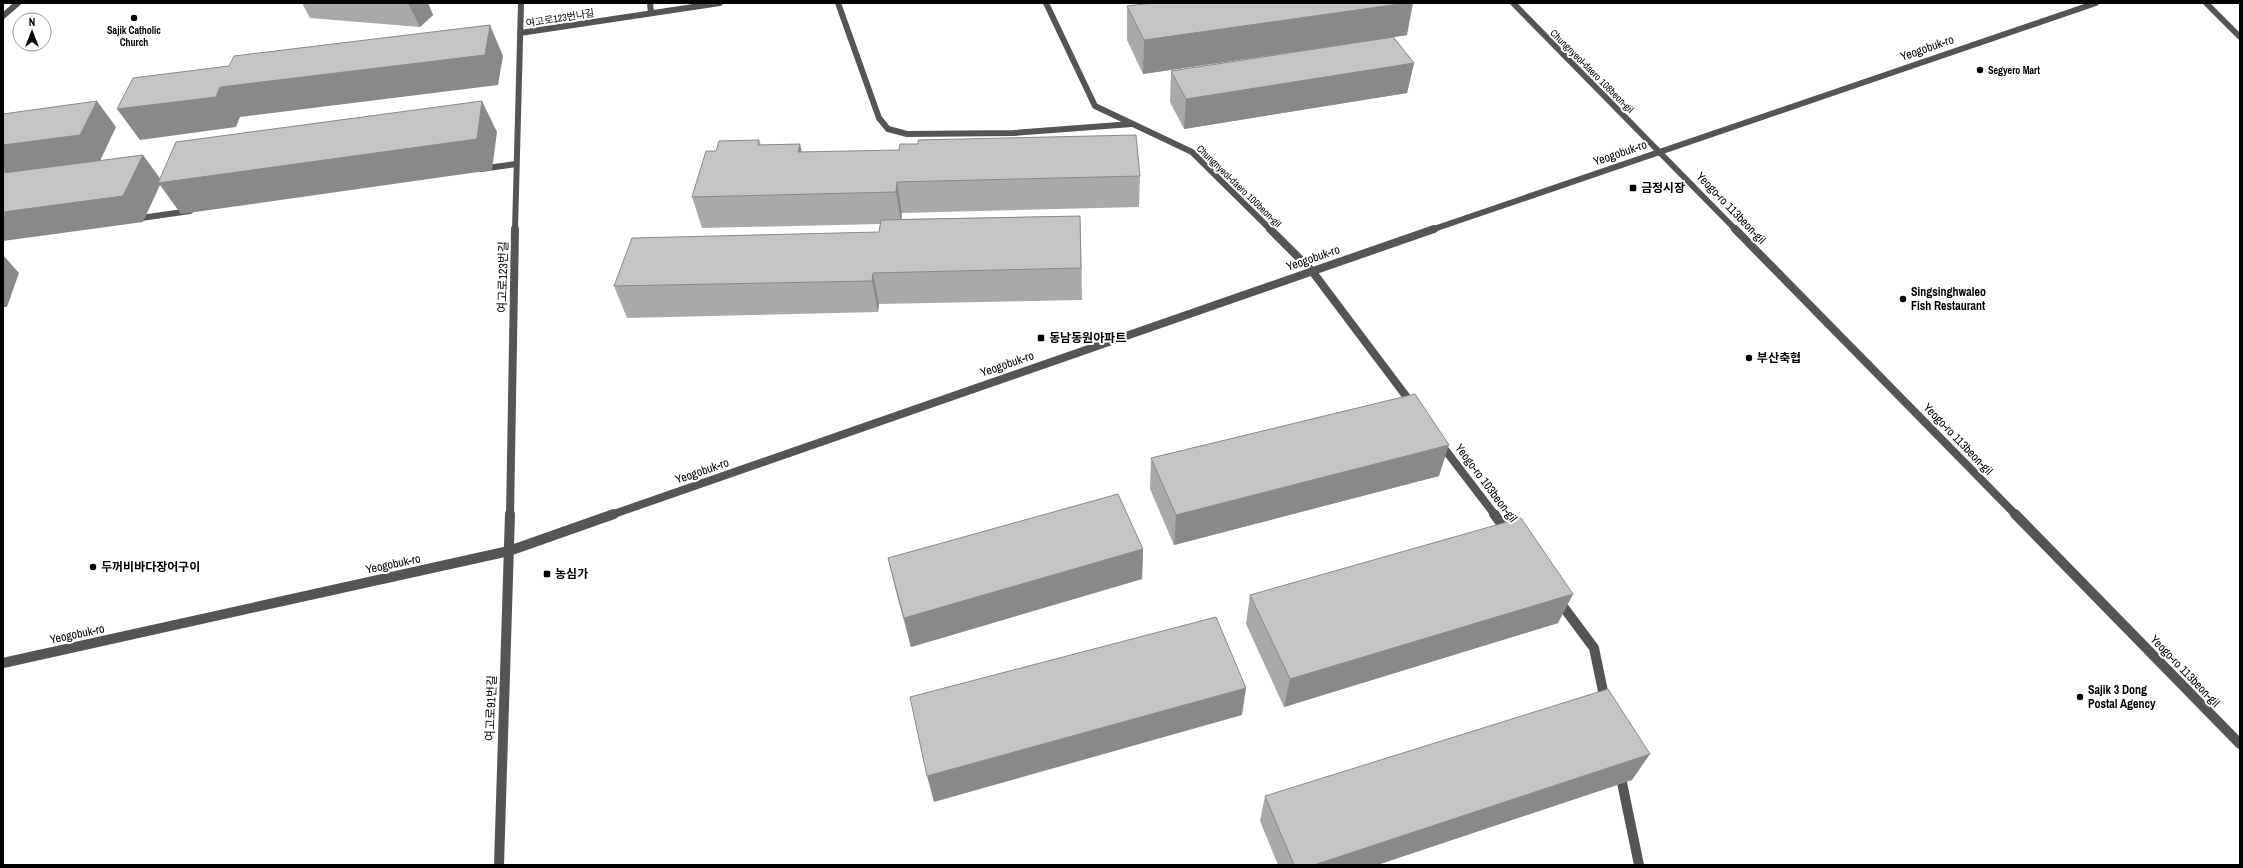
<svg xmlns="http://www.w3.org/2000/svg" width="2243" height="868" font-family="'Archivo Narrow','Noto Sans KR',sans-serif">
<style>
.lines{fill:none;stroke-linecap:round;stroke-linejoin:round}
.minor-far2{stroke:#555;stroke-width:6}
.minor-far1{stroke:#555;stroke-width:8}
.minor{stroke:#555;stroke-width:10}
.wall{fill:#a9a9a9}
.shaded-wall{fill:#898989}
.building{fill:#c4c4c4;stroke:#898989}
.poi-dot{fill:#000;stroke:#fff;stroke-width:1.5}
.labels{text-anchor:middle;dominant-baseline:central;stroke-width:4;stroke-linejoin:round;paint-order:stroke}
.far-street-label{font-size:10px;fill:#000;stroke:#fff}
.far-poi-label{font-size:10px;font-weight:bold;fill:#000;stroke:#fff}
.street-label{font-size:12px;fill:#000;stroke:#fff}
.poi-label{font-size:12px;font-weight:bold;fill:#000;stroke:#fff;text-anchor:start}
</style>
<rect width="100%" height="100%" fill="#fff"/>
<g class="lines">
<!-- minor-far2 -->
<g class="minor-far2">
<path d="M650 3 651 13"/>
<path d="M838 3 879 118 888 129 907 134 1014 133 1132 124"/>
<path d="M1046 3 1095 106 1192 152 1271 230"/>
<path d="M1513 3 1736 230"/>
<path d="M2206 3 2240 37"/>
<path d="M3 16 18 3"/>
<path d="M520 33 720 3"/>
<path d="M481 169 516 164"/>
<path d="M134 219 190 211"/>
<path d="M515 230 521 3"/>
<path d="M1431 230 2096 3"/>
</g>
<!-- minor-far1 -->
<g class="minor-far1">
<path d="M1270 229 1312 271 1412 404"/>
<path d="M1735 229 2016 515"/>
<path d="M1440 443 1495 515"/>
<path d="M510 515 515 229"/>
<path d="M611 515 1434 229"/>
</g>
<!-- minor -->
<g class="minor">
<path d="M1494 514 1508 533"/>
<path d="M2015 514 2240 744"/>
<path d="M1559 601 1594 648 1605 701"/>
<path d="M3 663 509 551 614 514"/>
<path d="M1620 773 1639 865"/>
<path d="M499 865 510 514"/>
</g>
</g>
<!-- wall -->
<g class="wall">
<path d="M302 3H428L433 15 420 27 310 18Z"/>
<path d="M1127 6 1407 35 1394 37 1414 63 1407 93 1184 129 1170 102 1171 71 1376 40 1143 74 1127 40Z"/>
<path d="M759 140 761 145 800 144 801 152 1140 176 1139 207 902 213V219L1080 216 1082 300 879 304 878 312 627 318 614 286 879 232 880 224 702 228 692 197 716 151Z"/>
<path d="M1151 458 1439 476 1174 545 1150 489Z"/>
<path d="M1143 549 1142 579 911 647 895 588 888 558Z"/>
<path d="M1573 594 1558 623 1284 707 1246 624 1250 595Z"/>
<path d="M1632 780 1377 865H1278L1260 821 1265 796Z"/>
</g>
<!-- shaded-wall -->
<g class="shaded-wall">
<path d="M408 3H428L433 15 420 27Z"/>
<path d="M1406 3H1413L1407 35 1143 74 1144 40Z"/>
<path d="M490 25 503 56 498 85 240 117 236 127 140 140 117 109 220 87Z"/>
<path d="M1414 63 1407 93 1184 129 1186 99Z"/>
<path d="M97 101 116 127 100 161 3 174V145Z"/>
<path d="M482 101 497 132 492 170 181 214 160 185 143 222 3 241V212L143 155 162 181Z"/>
<path d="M800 144 807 175 798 152Z"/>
<path d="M897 182 902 213 901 223 896 192Z"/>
<path d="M1080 216 1081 247 1082 300 1081 268Z"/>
<path d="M3 255 19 273 7 307H3Z"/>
<path d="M873 273 879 304 878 312 872 281Z"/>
<path d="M1449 445 1439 476 1174 545 1176 515Z"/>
<path d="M1143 549 1142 579 911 647 904 618Z"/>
<path d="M1573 594 1558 623 1284 707 1290 679Z"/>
<path d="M1246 688 1242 715 934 802 927 776Z"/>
<path d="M1650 754 1632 780 1377 865H1314Z"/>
</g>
<!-- building -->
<g class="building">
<path d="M1152 3H1406L1144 40 1127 6Z"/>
<path d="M490 25 485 55 220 87 216 97 117 109 133 78 229 66 234 56Z"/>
<path d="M1393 37 1414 63 1186 99 1171 71Z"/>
<path d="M97 101 80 135 3 145V114Z"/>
<path d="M482 101 477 139 158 183 176 142Z"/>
<path d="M1136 135 1140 176 897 182 896 192 692 197 706 151H716L719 141 759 140 758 145 800 144 798 152 899 150 900 144H918V140Z"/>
<path d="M143 155 123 196 3 212V173Z"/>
<path d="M1080 216 1081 268 873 273 872 281 614 286 632 238 879 232 881 220Z"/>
<path d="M1415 394 1449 445 1176 515 1151 458Z"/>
<path d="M1118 494 1143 549 904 618 888 558Z"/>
<path d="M1521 518 1573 594 1290 679 1250 595Z"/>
<path d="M1216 617 1246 688 927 776 910 697Z"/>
<path d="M1608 689 1650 754 1314 865H1294L1265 796Z"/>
</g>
<!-- markers -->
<g class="poi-dot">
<circle cx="134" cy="18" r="4"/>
<circle cx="1980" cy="70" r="4"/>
<rect x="1629" y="184" width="8" height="8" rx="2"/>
<circle cx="1903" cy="299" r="4"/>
<rect x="1037" y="334" width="8" height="8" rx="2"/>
<circle cx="1749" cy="358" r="4"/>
<circle cx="93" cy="567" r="4"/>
<rect x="543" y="570" width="8" height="8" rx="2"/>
<circle cx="2080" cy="697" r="4"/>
</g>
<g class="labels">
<!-- far-street labels -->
<g class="far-street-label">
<text transform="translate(560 18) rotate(-9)">여고로123번나길</text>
<text transform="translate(1592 71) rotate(45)">Chungnyeol-daero 108beon-gil</text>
<text transform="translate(1239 186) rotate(44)">Chungnyeol-daero 100beon-gil</text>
</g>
<!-- far-poi labels -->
<g class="far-poi-label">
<text x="134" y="30">Sajik Catholic<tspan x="134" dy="12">Church</tspan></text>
<text x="1988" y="70" text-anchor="start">Segyero Mart</text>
</g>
<!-- street labels -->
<g class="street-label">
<text transform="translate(1927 48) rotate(-19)">Yeogobuk-ro</text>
<text transform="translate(1620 153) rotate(-19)">Yeogobuk-ro</text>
<text transform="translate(1731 208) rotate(46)">Yeogo-ro 113beon-gil</text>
<text transform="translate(1313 258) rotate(-19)">Yeogobuk-ro</text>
<text transform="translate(503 277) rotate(-89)">여고로123번길</text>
<text transform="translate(1007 364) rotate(-19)">Yeogobuk-ro</text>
<text transform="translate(1958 439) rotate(46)">Yeogo-ro 113beon-gil</text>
<text transform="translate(702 471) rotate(-19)">Yeogobuk-ro</text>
<text transform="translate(1486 483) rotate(53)">Yeogo-ro 103beon-gil</text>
<text transform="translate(393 564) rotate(-12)">Yeogobuk-ro</text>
<text transform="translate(77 634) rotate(-12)">Yeogobuk-ro</text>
<text transform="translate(2185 671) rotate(46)">Yeogo-ro 113beon-gil</text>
<text transform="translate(491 708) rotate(-88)">여고로91번길</text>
</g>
<!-- poi labels -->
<g class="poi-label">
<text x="1641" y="188">금정시장</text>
<text x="1911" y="292">Singsinghwaleo<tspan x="1911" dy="14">Fish Restaurant</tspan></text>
<text x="1049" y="338">동남동원아파트</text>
<text x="1757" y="358">부산축협</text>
<text x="101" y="567">두꺼비바다장어구이</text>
<text x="555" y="574">농심가</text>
<text x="2088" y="690">Sajik 3 Dong<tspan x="2088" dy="14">Postal Agency</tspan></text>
</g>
</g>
<!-- border -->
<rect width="2243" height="868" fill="none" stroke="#000000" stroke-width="8"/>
<!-- north arrow -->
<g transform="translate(32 32)"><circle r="19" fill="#ffffff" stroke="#999999"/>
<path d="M0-3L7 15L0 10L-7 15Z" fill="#000000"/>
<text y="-6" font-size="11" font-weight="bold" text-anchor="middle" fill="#000000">N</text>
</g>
</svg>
